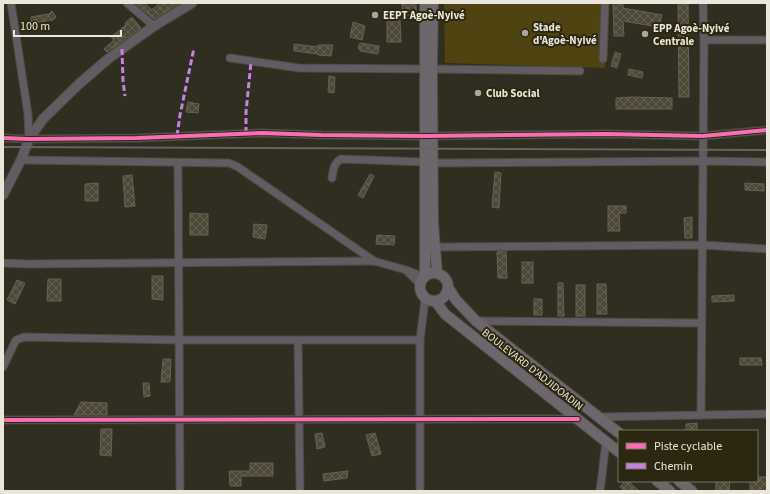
<svg xmlns="http://www.w3.org/2000/svg" width="770" height="494" font-family="'Source Sans 3',sans-serif">
  <style>
    .pitch { fill: #4f4411 }
    .building { fill: url(#building-cross-hatch); stroke: #646258 }
    .lines { fill: none; stroke-linecap: round; stroke-linejoin: round }
    .minor-casing { stroke: #4c4a40; stroke-width: 9 }
    .tertiary-casing { stroke: #4c4a40; stroke-width: 11 }
    .secondary-casing { stroke: #4c4a40; stroke-width: 12 }
    .minor { stroke: #625c62; stroke-width: 7 }
    .tertiary { stroke: #625c62; stroke-width: 9 }
    .secondary { stroke: #6d666d; stroke-width: 10 }
    .rail { stroke: #696462; stroke-width: 2 }
    .quiet { stroke: #c483df; stroke-width: 3; stroke-dasharray: 6 3; stroke-linecap: butt }
    .cycleway-casing { stroke: #2c2711; stroke-width: 6 }
    .cycleway { stroke: #f96db3; stroke-width: 4 }
    .poi-dot { fill: #a9a699; stroke: #2c2711; stroke-width: 1.5 }
    .labels { text-anchor: middle; stroke-width: 4; stroke-linejoin: round; paint-order: stroke }
    .poi-label { font-size: 11px; font-weight: bold; fill: #eae7da; stroke: #2c2711; text-anchor: start }
    .street-label { font-size: 11px; fill: #eae7da; stroke: #2c2711 }
  </style>
  <defs>
    <pattern id="building-cross-hatch" width="8" height="8" patternUnits="userSpaceOnUse"><rect width="8" height="8" fill="#4d4936"/><path d="M0 0l8 8M0 8l8-8" fill="none" stroke="#676352"/></pattern>
  </defs>
  <rect width="100%" height="100%" fill="#302d21"/>
  <!-- pitch -->
  <path class="pitch" d="M444,3h163l-2,65 -160,-5z"/>
  <!-- building -->
  <g class="building">
    <path d="M135,3h9l8,7 8,-7h20l-26,16z"/>
    <path d="M416,3v12l-13,1 -1,-12z"/>
    <path d="M613,3h10v5l39,7 -3,12 -36,-6 1,15h-10z"/>
    <path d="M678,3h10l1,94h-10z"/>
    <path d="M52,11l4,6 -3,3 -21,3 -1,-6 18,-3z"/>
    <path d="M132,17l9,11 -34,24 -3,-3 10,-9 -3,-3 15,-12 -1,-2z"/>
    <path d="M387,20h13l1,22h-14z"/>
    <path d="M353,22l12,4 -3,14 -12,-3z"/>
    <path d="M360,43l19,3 -1,8 -18,-3v-2l-2,-1z"/>
    <path d="M294,44l24,3v-2h15l-2,11 -13,-1v-1l-24,-3z"/>
    <path d="M615,52l6,2 -4,14 -6,-2z"/>
    <path d="M629,69l14,3 -1,6 -14,-3z"/>
    <path d="M329,76l6,1 -1,16 -6,-1z"/>
    <path d="M632,97l40,1v11h-56v-11z"/>
    <path d="M188,102l11,2 -1,9 -12,-1z"/>
    <path d="M495,172l6,1 -2,35 -7,-1z"/>
    <path d="M370,174l4,2 -11,22 -5,-3z"/>
    <path d="M132,175l3,31 -10,1 -2,-31z"/>
    <path d="M98,183v18h-13v-17z"/>
    <path d="M745,183l19,1v7l-19,-1z"/>
    <path d="M608,206h18v7h-7l1,18h-12z"/>
    <path d="M190,213l18,1v21h-18z"/>
    <path d="M692,217v21h-7l-1,-20z"/>
    <path d="M254,224l13,1 -2,14 -12,-2z"/>
    <path d="M377,235l18,1 -1,9 -18,-1z"/>
    <path d="M506,251l1,27h-9l-1,-26z"/>
    <rect x="522" y="262" width="11" height="21"/>
    <path d="M152,276h11v24l-11,-1z"/>
    <path d="M48,279h13v22h-14z"/>
    <path d="M17,280l8,3 -10,21 -8,-4z"/>
    <path d="M558,283h5l1,33h-6z"/>
    <path d="M597,284h9l1,30h-10z"/>
    <rect x="576" y="285" width="9" height="31"/>
    <path d="M734,295v6l-22,1v-6z"/>
    <rect x="534" y="299" width="8" height="16"/>
    <path d="M740,358h21l1,7h-22z"/>
    <path d="M163,359h8l-1,23h-9z"/>
    <path d="M143,383h6l1,13 -6,1z"/>
    <path d="M81,402l26,1v12h-33z"/>
    <path d="M697,423v8h-11v-7z"/>
    <path d="M101,429h11l-1,27 -11,-1z"/>
    <path d="M322,433l3,14 -8,2 -2,-15z"/>
    <path d="M375,433l6,21 -9,2 -6,-21z"/>
    <path d="M250,463h23v13h-32v10h-11l-1,-15h21z"/>
    <path d="M348,471l-1,7 -23,3 -1,-7z"/>
    <path d="M757,477h10v14h-17v-10h7z"/>
    <path d="M625,481h3l11,10h-14l-5,-4z"/>
    <path d="M716,481h14l-1,10h-13z"/>
  </g>
  <g class="lines">
    <defs>
      <g id="minor">
        <path d="M11,3l17,111 1,25"/>
        <path d="M127,3l27,23"/>
        <path d="M704,40h63"/>
        <path d="M230,58l69,10 126,1"/>
        <path d="M603,59l2,-56"/>
        <path d="M432,69l148,2"/>
        <path d="M3,138l26,1 108,-1 125,-5 59,2 104,1 182,-2 96,2 64,-6"/>
        <path d="M21,160l208,3 9,4 136,94 32,9 18,7"/>
        <path d="M178,163l2,328"/>
        <path d="M433,163l270,-2 64,1"/>
        <path d="M332,178c1,-8 2,-15 9,-19l84,3"/>
        <path d="M434,247l268,-2 65,4"/>
        <path d="M3,263l24,1 347,-3"/>
        <path d="M407,271l13,13"/>
        <path d="M476,321l225,2"/>
        <path d="M298,341l2,150"/>
        <path d="M3,367l13,-27 8,-3 156,3h240"/>
        <path d="M701,415l66,-1"/>
        <path d="M599,417l102,-2 3,-375 -1,-37"/>
        <path d="M3,420l575,-1"/>
        <path d="M420,491v-151l5,-41"/>
        <path d="M600,491l6,-49"/>
      </g>
      <path id="tertiary" d="M3,195l18,-35 8,-21 14,-20 36,-35 29,-25 46,-33 38,-23"/>
      <g id="secondary">
        <path d="M433,3l-1,66 1,153 4,51"/>
        <circle cx="434" cy="287" r="14"/>
        <path d="M425,276v-273"/>
        <path d="M449,289l7,11 20,21 143,112"/>
        <path d="M436,302l9,12 174,138"/>
        <path d="M657,481l13,10"/>
        <path d="M679,481l13,10"/>
      </g>
    </defs>
    <!-- minor casing -->
    <use href="#minor" class="minor-casing"/>
    <!-- tertiary casing -->
    <use href="#tertiary" class="tertiary-casing"/>
    <!-- secondary casing -->
    <use href="#secondary" class="secondary-casing"/>
    <!-- minor -->
    <use href="#minor" class="minor"/>
    <!-- tertiary -->
    <use href="#tertiary" class="tertiary"/>
    <!-- secondary -->
    <use href="#secondary" class="secondary"/>
    <!-- rail -->
    <path class="rail" d="M3,147l764,3"/>
    <!-- quiet -->
    <g class="quiet">
      <path d="M122,49l1,32 2,15"/>
      <path d="M246,133v-21l5,-50"/>
      <path d="M177,136l3,-21 14,-67"/>
    </g>
    <defs>
      <g id="cycleway">
        <path d="M3,138l26,1 108,-1 125,-5 59,2 104,1 182,-2 96,2 64,-6"/>
        <path d="M3,420l575,-1"/>
      </g>
    </defs>
    <!-- cycleway casing -->
    <use href="#cycleway" class="cycleway-casing"/>
    <!-- cycleway -->
    <use href="#cycleway" class="cycleway"/>
  </g>
  <!-- markers -->
  <g class="poi-dot">
    <circle cx="375" cy="15" r="4"/>
    <circle cx="525" cy="33" r="4"/>
    <circle cx="645" cy="34" r="4"/>
    <circle cx="478" cy="93" r="4"/>
  </g>
  <g class="labels">
    <!-- poi labels -->
    <g class="poi-label">
      <text x="383" y="19">EEPT Agoè-Nyivé</text>
      <text x="533" y="31">Stade<tspan x="533" dy="13">d'Agoè-Nyivé</tspan></text>
      <text x="653" y="32">EPP Agoè-Nyivé<tspan x="653" dy="13">Centrale</tspan></text>
      <text x="486" y="97">Club Social</text>
    </g>
    <!-- street labels -->
    <g class="street-label">
      <text transform="translate(533 369) rotate(38)" y="4">BOULEVARD D'ADJIDOADIN</text>
    </g>
  </g>
  <!-- border -->
  <rect width="770" height="494" fill="none" stroke="#eae7da" stroke-width="8"/>
  <!-- legend -->
  <rect x="618" y="430" width="140" height="52" fill="#2c2711" stroke="#787461"/>
  <rect x="626" y="443" width="20" height="6" fill="#f96db3" stroke="#787461"/>
  <text x="654" y="450" font-size="12" fill="#eae7da">Piste cyclable</text>
  <rect x="626" y="463" width="20" height="6" fill="#c483df" stroke="#787461"/>
  <text x="654" y="470" font-size="12" fill="#eae7da">Chemin</text>
  <!-- scale -->
  <path d="M14 30v6h107v-6" fill="none" stroke="#eae7da" stroke-width="2"/>
  <text x="20" y="30" font-size="12" fill="#eae7da" stroke="#2c2711" stroke-width="3" paint-order="stroke">100 m</text>
</svg>
